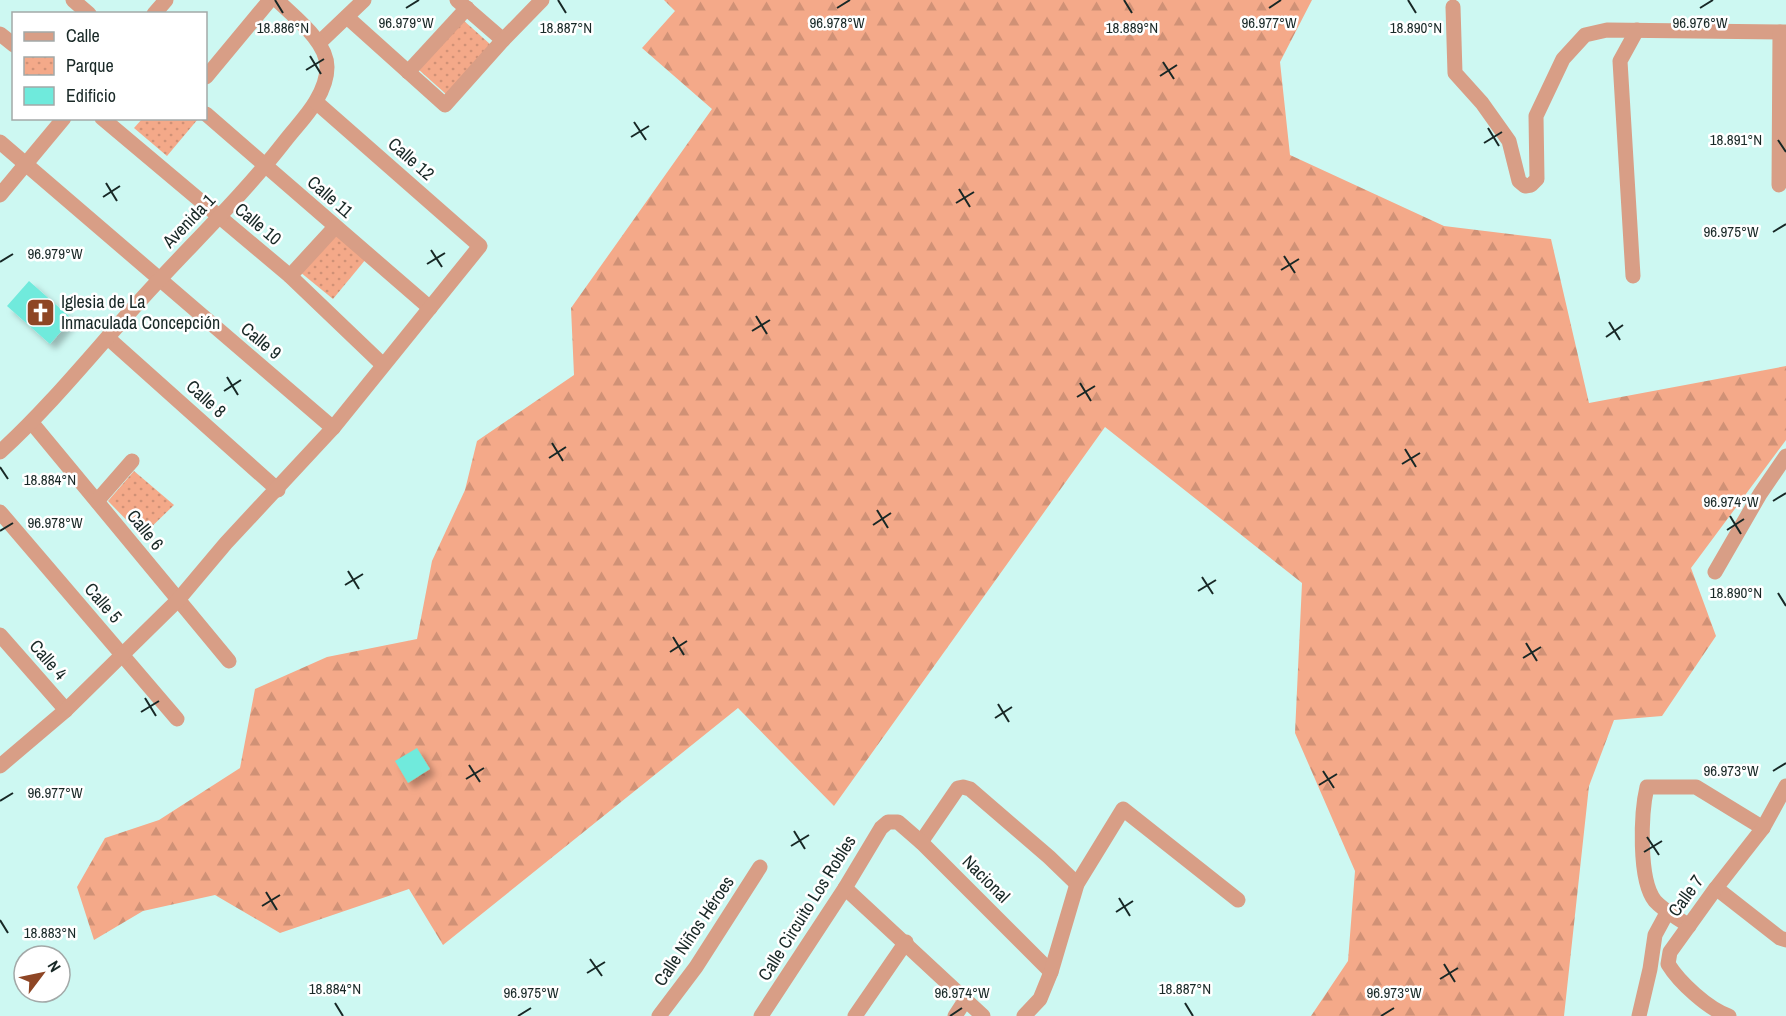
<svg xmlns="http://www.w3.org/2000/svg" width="1786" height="1016" font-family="'Archivo Narrow',sans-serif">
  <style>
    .forest { fill: url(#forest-firs) }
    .park { fill: url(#park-dots) }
    .building { fill: #6feadc; filter: url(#shadow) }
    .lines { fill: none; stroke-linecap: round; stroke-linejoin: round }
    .minor { stroke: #d89e86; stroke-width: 15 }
    .ticks { fill: none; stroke: #182826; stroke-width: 2 }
    .labels { text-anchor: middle; stroke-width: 5; stroke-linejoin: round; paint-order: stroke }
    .street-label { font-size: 18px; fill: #182826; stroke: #fff }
    .poi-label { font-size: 18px; fill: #182826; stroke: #fff; text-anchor: start }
    .ticks-label { font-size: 15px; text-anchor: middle; fill: #182826; stroke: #fff; stroke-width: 5; stroke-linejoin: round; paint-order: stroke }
  </style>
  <defs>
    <pattern id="forest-firs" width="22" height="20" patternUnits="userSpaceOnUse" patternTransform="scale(1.5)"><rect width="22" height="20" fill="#f4a989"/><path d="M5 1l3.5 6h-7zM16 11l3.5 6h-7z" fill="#d09176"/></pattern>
    <pattern id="park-dots" width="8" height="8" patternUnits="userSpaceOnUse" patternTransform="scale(1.5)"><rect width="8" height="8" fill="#f4a989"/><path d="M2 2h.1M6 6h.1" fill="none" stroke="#d09176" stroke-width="1.8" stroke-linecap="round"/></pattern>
    <filter id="shadow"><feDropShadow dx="5.5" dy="5.5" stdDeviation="3" flood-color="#0004"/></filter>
  </defs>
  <rect width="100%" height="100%" fill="#cdf8f2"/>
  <!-- forest -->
  <path class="forest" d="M664,0h648l-32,62 10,93 154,71 107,13 38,164 197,-37v74l-95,128 25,68 -54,80 -48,4 -25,66 -25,230h-253l37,-55 7,-90 -60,-138 7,-150 -197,-156 -271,379 -96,-98 -295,237 -34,-56 -129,44 -65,-38 -72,16 -49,29 -17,-53 28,-49 54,-18 81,-52 15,-79 72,-32 90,-18 15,-78 33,-71 12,-49 97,-66 -3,-67 141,-199 -70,-61 33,-37z"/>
  <!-- park -->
  <g class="park">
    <path d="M462,19l29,26 -44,50 -29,-26z"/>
    <path d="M142,119v-1l56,1 -31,37 -33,-28z"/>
    <path d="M333,231l33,28 -33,40 -33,-27z"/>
    <path d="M134,471l40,34 -32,31 -34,-35z"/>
  </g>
  <!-- building -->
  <g class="building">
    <path d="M29,281l43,38 -22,25 -43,-38z"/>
    <path d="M417,748l13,21 -22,14 -13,-22z"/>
  </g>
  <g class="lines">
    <!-- minor -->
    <g class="minor">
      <path d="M73,0l16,14"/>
      <path d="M457,0l46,40"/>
      <path d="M1453,7l2,66 27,30 27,38 10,40 6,5 6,-1 6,-6 -1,-63 27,-57 22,-24 22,-5 179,2"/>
      <path d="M154,14l12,-14"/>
      <path d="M347,17l98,88 58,-65 39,-40"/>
      <path d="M0,34l14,11"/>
      <path d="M320,42l44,-42"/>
      <path d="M408,72l59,-64"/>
      <path d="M206,77l64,-77"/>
      <path d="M206,114l224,194"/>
      <path d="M102,118l188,158 93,89"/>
      <path d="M0,142l333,286"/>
      <path d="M1779,185l1,-153"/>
      <path d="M0,195l64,-77"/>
      <path d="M290,276l45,-49"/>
      <path d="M1633,276l-13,-215 17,-31"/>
      <path d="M108,338l170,152"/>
      <path d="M32,423l197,238"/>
      <path d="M0,452c58,-53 106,-116 160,-173 43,-46 87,-89 125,-138 10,-13 23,-26 31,-40 6,-10 11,-23 11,-34 0,-26 -33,-50 -50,-67"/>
      <path d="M97,501l35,-40"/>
      <path d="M0,512l177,207"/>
      <path d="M1715,572l45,-78 26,-38"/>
      <path d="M0,635l66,75"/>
      <path d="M0,766l66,-56 112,-110 48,-57 107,-115 147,-182 -164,-144"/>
      <path d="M921,842l37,-54 5,-1 7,2 79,68 28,27"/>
      <path d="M845,888l138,128"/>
      <path d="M1716,888l64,50 6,2"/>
      <path d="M1689,926c-11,-8 -25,-15 -34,-25 -17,-21 -14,-89 -8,-114h49l67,41"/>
      <path d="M659,1016l37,-49 64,-100"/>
      <path d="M761,1016l84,-128 36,-60 7,-6h10l23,20 130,130"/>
      <path d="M855,1016l51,-74"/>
      <path d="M955,1016l11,-17"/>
      <path d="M1024,1016l16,-17 11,-27 26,-88 46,-75 115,91"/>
      <path d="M1639,1016l11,-47 5,-34 13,-24"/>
      <path d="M1729,1016c-21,-7 -50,-34 -61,-52l2,-12 46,-64 47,-60 23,-42"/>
    </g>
  </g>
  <!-- ticks -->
  <path class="ticks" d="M275,0l8,13M558,0l8,13M1124,0l8,13M1408,0l8,13M406,8l13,-8M837,8l13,-8M1269,8l12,-8M1700,8l13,-8M310,56l11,18M1163,62l11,17M306,70l18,-11M1160,76l17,-11M634,122l12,18M1488,128l11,18M631,137l18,-11M1778,140l8,12M1484,143l18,-11M106,183l11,18M959,189l11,18M103,197l17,-11M956,203l18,-11M1773,232l13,-8M431,250l11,17M1284,256l11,17M0,262l13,-8M427,264l18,-11M1281,270l18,-11M756,316l11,18M1609,322l11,18M752,331l18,-11M1606,337l17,-12M227,377l11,18M1080,383l11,18M224,391l17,-11M1077,397l18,-11M552,443l11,18M1405,449l11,18M549,458l17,-11M1402,464l18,-11M0,467l8,12M1773,501l13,-8M877,510l11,18M1730,516l11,18M873,525l18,-12M1727,530l17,-11M0,531l13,-8M348,571l11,18M1202,577l11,17M345,585l18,-11M1198,591l18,-11M1778,593l8,13M673,637l11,18M1526,643l11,18M670,652l17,-11M1523,658l18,-11M145,698l11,18M998,704l11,18M141,712l18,-11M995,718l17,-11M469,765l11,17M1323,771l11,17M1773,771l13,-8M466,779l18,-11M1319,785l18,-11M0,801l13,-8M794,831l11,18M1647,837l12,18M791,846l18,-11M1644,852l18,-11M266,892l11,18M1119,898l11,18M262,906l18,-11M1116,912l17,-11M0,920l8,13M590,959l12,17M1444,964l11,18M587,973l18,-11M1440,979l18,-11M335,1003l8,13M1185,1003l8,13M518,1016l13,-8M950,1016l12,-8M1381,1016l13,-8"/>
  <!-- icons -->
  <defs>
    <symbol id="church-square" viewBox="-11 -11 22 22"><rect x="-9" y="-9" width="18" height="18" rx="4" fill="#8e4625" stroke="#fff"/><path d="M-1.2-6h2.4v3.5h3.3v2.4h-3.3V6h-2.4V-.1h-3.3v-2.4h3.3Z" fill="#fff"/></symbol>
  </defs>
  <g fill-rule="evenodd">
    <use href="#church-square" x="24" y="296" width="33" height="33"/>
  </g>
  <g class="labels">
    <!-- street labels -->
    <g class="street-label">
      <text transform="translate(411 159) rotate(41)" y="6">Calle 12</text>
      <text transform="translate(330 197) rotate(41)" y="6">Calle 11</text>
      <text transform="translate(189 221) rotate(-46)" y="6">Avenida 1</text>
      <text transform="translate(258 224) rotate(40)" y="6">Calle 10</text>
      <text transform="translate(261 341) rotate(40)" y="6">Calle 9</text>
      <text transform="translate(206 399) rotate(42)" y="6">Calle 8</text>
      <text transform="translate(145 530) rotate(51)" y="6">Calle 6</text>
      <text transform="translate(103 603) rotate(49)" y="6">Calle 5</text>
      <text transform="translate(48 660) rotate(49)" y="6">Calle 4</text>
      <text transform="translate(986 879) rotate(45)" y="6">Nacional</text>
      <text transform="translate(1686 896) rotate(-54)" y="6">Calle 7</text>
      <text transform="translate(807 908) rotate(-58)" y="6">Calle Circuito Los Robles</text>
      <text transform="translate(694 931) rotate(-56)" y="6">Calle Niños Héroes</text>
    </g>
    <!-- poi labels -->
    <g class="poi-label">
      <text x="61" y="308">Iglesia de La<tspan x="61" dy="21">Inmaculada Concepción</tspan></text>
    </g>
  </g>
  <g class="ticks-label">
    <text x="406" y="28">96.979°W</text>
    <text x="837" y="28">96.978°W</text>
    <text x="1269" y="28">96.977°W</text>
    <text x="1700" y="28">96.976°W</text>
    <text x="283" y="33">18.886°N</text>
    <text x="566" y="33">18.887°N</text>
    <text x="1132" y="33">18.889°N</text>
    <text x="1416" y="33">18.890°N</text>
    <text x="1736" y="145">18.891°N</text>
    <text x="1731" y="237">96.975°W</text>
    <text x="55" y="259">96.979°W</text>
    <text x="50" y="485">18.884°N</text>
    <text x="1731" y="507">96.974°W</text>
    <text x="55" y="528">96.978°W</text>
    <text x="1736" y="598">18.890°N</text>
    <text x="1731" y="776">96.973°W</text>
    <text x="55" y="798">96.977°W</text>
    <text x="50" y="938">18.883°N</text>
    <text x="335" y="994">18.884°N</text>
    <text x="1185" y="994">18.887°N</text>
    <text x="531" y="998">96.975°W</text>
    <text x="962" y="998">96.974°W</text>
    <text x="1394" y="998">96.973°W</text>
  </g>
  <!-- legend -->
  <rect x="12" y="12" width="195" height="108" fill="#ffffff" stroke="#a3a9a8" stroke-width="1.5"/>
  <rect x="24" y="32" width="30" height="9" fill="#d89e86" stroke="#a3a9a8" stroke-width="1.5"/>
  <text x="66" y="42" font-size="18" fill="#182826">Calle</text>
  <rect x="24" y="57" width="30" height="18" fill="url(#park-dots)" stroke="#a3a9a8" stroke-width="1.5"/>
  <text x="66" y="72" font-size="18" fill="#182826">Parque</text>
  <rect x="24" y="87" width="30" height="18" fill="#6feadc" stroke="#a3a9a8" stroke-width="1.5"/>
  <text x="66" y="102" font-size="18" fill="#182826">Edificio</text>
  <!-- north arrow -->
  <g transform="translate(42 974) rotate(58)"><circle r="28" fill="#ffffff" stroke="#a3a9a8" stroke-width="1.5"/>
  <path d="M0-4.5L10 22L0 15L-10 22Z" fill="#8e4625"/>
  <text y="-9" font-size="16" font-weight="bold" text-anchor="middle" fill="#182826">N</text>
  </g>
</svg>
